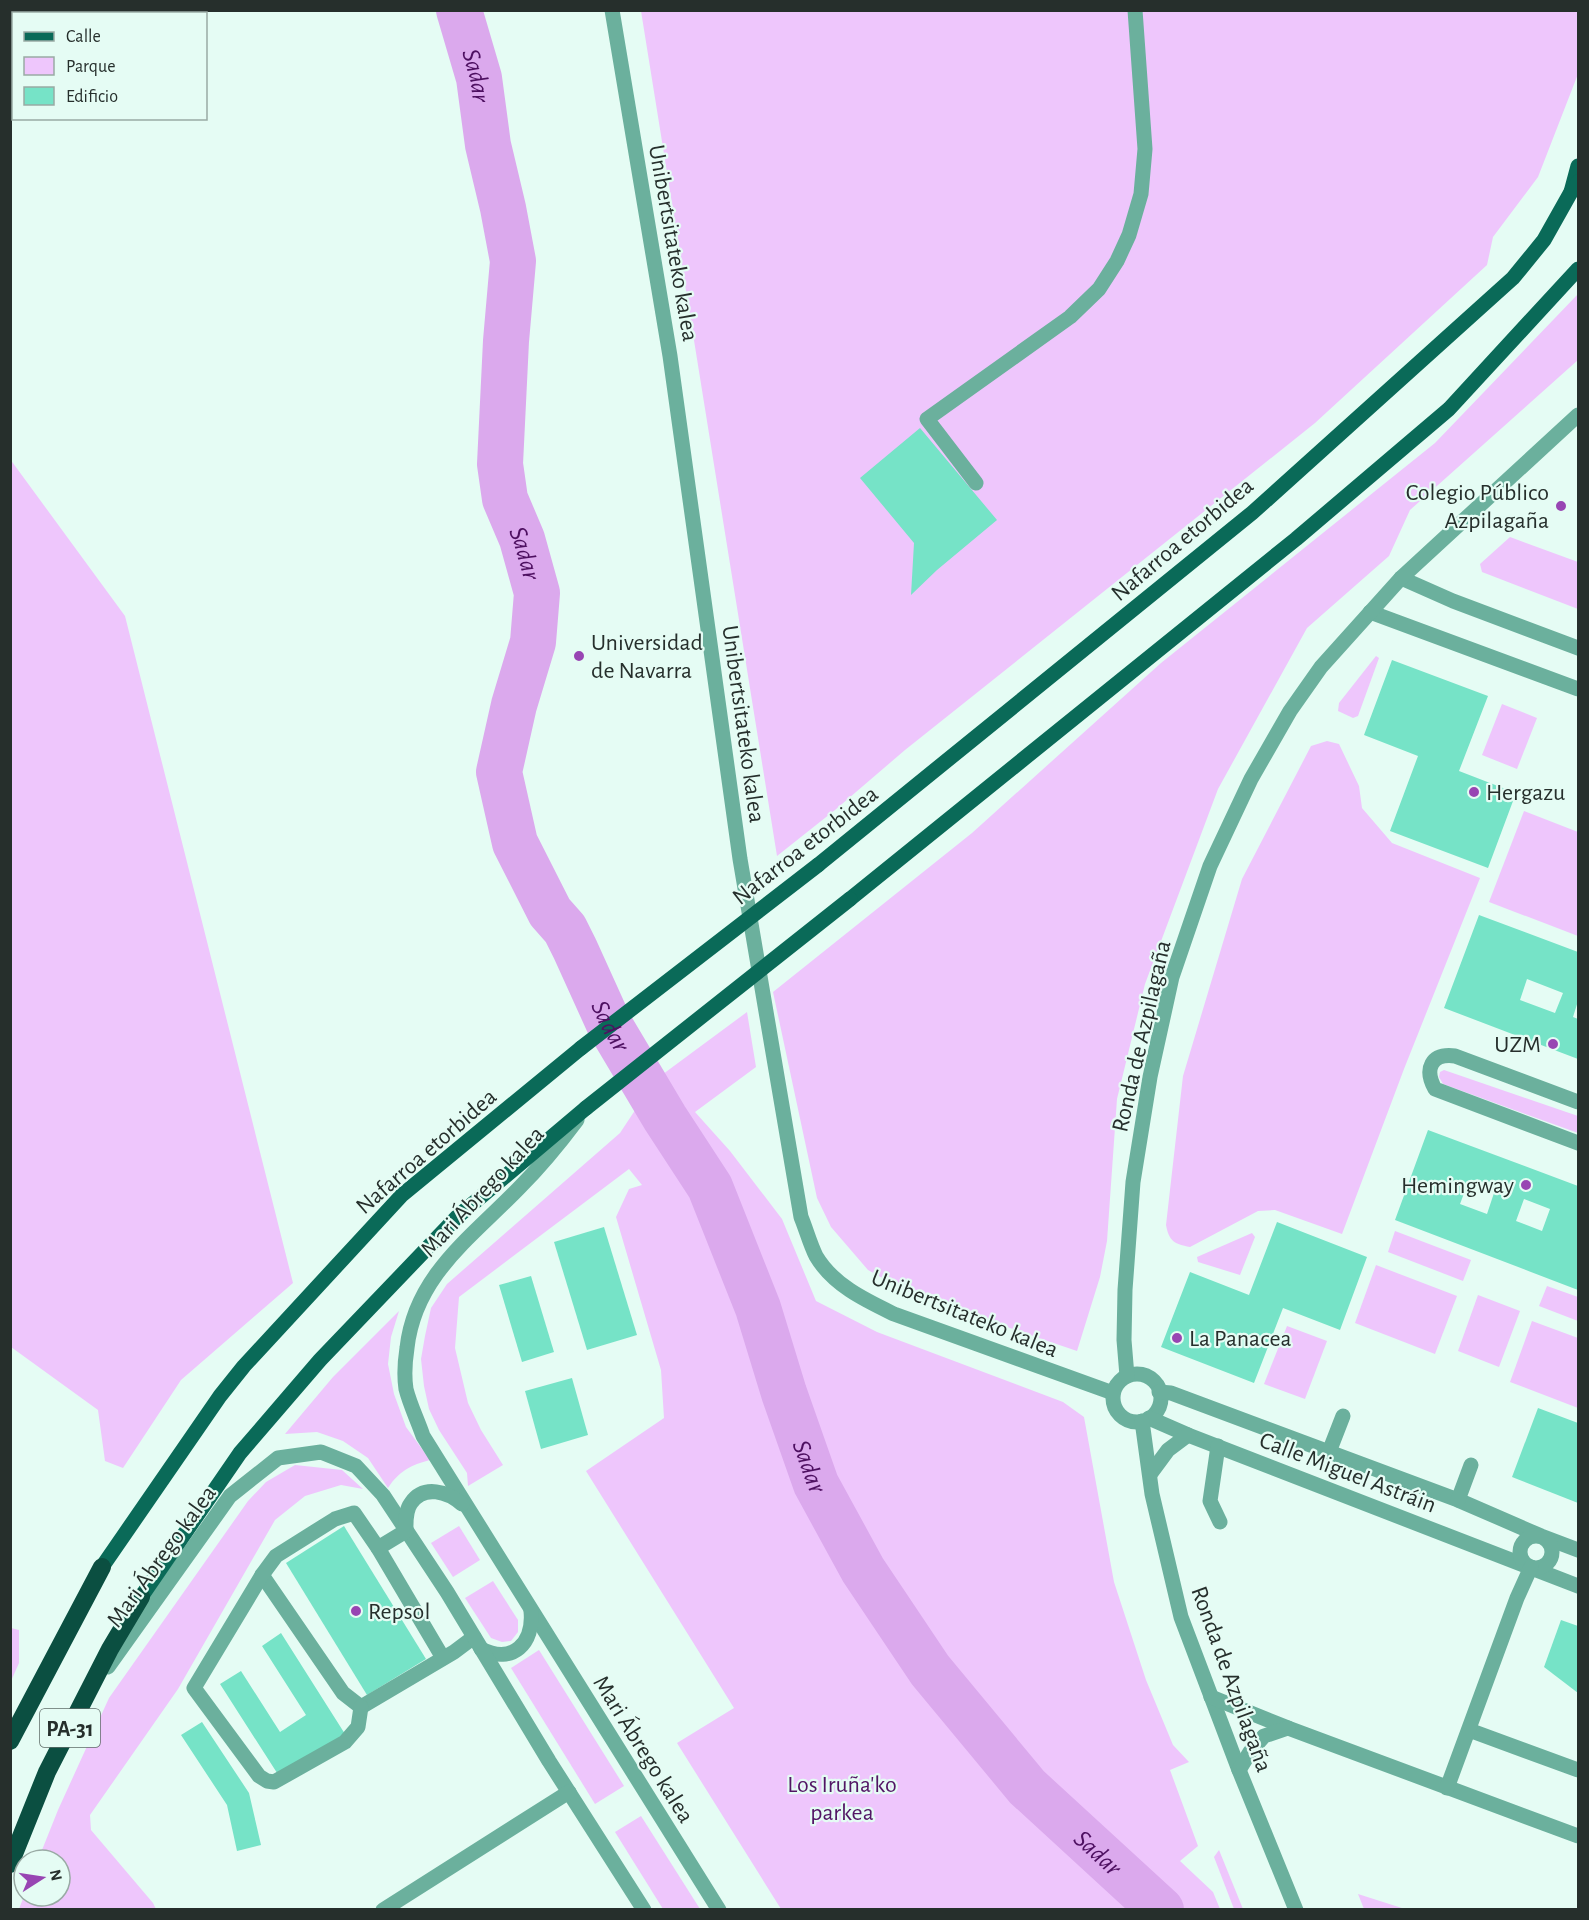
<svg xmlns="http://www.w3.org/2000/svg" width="1589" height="1920" font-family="'Alegreya Sans',sans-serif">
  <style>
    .green { fill: #eec6fc }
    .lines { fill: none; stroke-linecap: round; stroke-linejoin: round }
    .river { stroke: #dba9ed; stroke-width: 46 }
    .building { fill: #76e3c7; fill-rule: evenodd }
    .minor { stroke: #6bb09d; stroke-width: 15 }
    .major { stroke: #0a6a58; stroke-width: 15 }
    .highway { stroke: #0b4f41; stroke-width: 18 }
    .major-bridge { stroke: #0a6a58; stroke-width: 15 }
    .poi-dot { fill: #9845b3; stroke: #e5fcf4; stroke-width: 2 }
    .labels { text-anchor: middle; stroke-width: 4.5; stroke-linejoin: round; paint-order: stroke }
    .shield { fill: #e5fcf4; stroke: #5f6c68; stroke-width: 1.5 }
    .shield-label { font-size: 22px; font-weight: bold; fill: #262f2c }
    .street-label { font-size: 24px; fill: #262f2c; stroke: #e5fcf4 }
    .poi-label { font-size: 24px; fill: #262f2c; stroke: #e5fcf4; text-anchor: start }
    .park-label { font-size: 24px; fill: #521565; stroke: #e5fcf4 }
    .water-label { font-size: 26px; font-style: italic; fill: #4e1061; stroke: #e5fcf4 }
  </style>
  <rect width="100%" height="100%" fill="#e5fcf4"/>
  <!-- green -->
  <g class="green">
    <path d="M641,11h937v63l-40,103 -45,60 -6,28 -172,158 -410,327 -70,60 -58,46z"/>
    <path d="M1578,294v66l-168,150 -21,46 -82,72 -89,161 -73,195 -28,115 -10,142 -7,36 -23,74 -126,-43 -49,-19 -34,-19 -37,-43 -14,-29 -44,-206 199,-159 189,-170 274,-220z"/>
    <path d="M10,459l115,157 168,667 -112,97 -58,88 -18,-7 -7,-51 -87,-63z"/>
    <path d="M1510,537l68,25v47l-96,-37 -2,-8z"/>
    <path d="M1376,656l3,2 -21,58 -5,2 -15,-7 1,-8z"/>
    <path d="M1502,704l35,14 -20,51 -35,-14z"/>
    <path d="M1327,741l12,3 20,42 3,22 30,35 88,35 -76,191 -62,165 -67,-24 -17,1 -68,36c-16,-3 -21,-6 -24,-22l17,-149 59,-197 69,-133z"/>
    <path d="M1524,811l54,21v104l-89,-34z"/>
    <path d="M747,1012l9,55 -61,45 35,39 52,68 34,82 61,31 186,70 21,15 30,165 32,98 27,65 16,17 -19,8 28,76 -18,15 33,31 7,17h-439l-104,-166 57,-35 -148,-237 78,-53 -3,-48 -45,-153 13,-28 13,-4 -13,-16 -170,128 -4,51 13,55 13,27 22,35 -35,21 -1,-13 -28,-43 -10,-21 -5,-23 -3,-27 4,-23 6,-28 16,-24 173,-151 35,-53z"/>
    <path d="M1444,1070l134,46v17l-135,-49 -4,-7 1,-5z"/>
    <path d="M1395,1231l76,29 -8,21 -75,-29z"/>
    <path d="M1252,1233l3,4 -15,38 -42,-13 -1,-5z"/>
    <path d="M1376,1265l81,31 -22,58 -80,-31z"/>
    <path d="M1547,1286l31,11v24l-39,-15z"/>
    <path d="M1478,1295l42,16 -21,56 -41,-16z"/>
    <path d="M399,1311l-8,26 -3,27 6,30 12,33 24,33c-19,5 -31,11 -42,28l-20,-30 -25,-17 -26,-9 -32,2 48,-57z"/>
    <path d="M1532,1321l46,17v70l-68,-26z"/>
    <path d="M1287,1326l40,15 -22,58 -41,-15z"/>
    <path d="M295,1465l47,5 21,19 -22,-4 -36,11 -30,24 -97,169 -88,126 1,15 62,73 3,6h-137l5,-13h36v-36h-22l20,-50 51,-112 139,-197 18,-19z"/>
    <path d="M459,1526l21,34 -27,17 -22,-34z"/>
    <path d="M493,1581l25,39v12l-7,9 -9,1 -11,-4 -26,-40z"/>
    <path d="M11,1628l8,2v33l-8,18z"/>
    <path d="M539,1650l85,136 -29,18 -84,-136z"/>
    <path d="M641,1816l59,93h-37l-48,-77z"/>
    <path d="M1219,1850l24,59h-9l-20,-52z"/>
    <path d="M1358,1894l47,15h-41z"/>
  </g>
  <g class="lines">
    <!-- river -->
    <path class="river" id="s1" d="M459,10l20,68 9,67 15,63 10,53 -7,80 -6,123 5,35 17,40 15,54 -4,49 -19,63 -15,67 16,71 35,69 15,17 10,20 34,75 56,94 45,69 48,121 26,85 32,91 47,86 67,100 97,117 134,123"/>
  </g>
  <!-- building -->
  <g class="building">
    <path d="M920,428l77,92 -60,50 -26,25 3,-52 -54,-65z"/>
    <path d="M1392,660l96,36 -29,75 57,22 -28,75 -98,-37 28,-75 -54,-21z"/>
    <path d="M1479,915l99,37v49l-5,16 5,2v40l-134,-51zM1527,979l36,14 -8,20 -35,-13z"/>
    <path d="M1428,1130l150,56v104l-183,-70zM1469,1180l26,10 -8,24 -27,-10zM1524,1199l26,10 -8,22 -26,-10z"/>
    <path d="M1277,1222l90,35 -27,73 -57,-22 -29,75 -93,-36 29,-75 59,23z"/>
    <path d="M604,1227l33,108 -50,15 -33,-108z"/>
    <path d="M531,1276l23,76 -32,10 -23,-77z"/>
    <path d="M572,1378l16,57 -47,14 -16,-58z"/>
    <path d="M1538,1408l40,15v80l-66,-26z"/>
    <path d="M344,1526l82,133 -59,36 -81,-132z"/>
    <path d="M1561,1620l17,6v67l-34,-26z"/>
    <path d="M281,1633l64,101 -66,42 -59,-92 21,-13 39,61 26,-17 -44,-69z"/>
    <path d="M202,1722l47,71 12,52 -24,6 -10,-46 -46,-70z"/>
  </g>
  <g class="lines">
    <!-- minor -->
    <g class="minor">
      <path d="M612,10l58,346 70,503 61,358c5,12 9,27 15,39 17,29 49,44 78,58l219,79"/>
      <path d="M976,483l-49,-64 143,-102 29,-28 18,-28 12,-26 12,-41 4,-45 -10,-139"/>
      <path d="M1401,578l52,23 125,47"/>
      <path d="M1370,612l208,77"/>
      <path d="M1578,1102l-123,-46c-24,-3 -31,13 -20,33l143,54"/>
      <path d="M577,1120c-18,24 -36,46 -57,67 -47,49 -105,88 -113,161 -2,13 -3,28 -1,41 4,16 12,32 17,47l296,474"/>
      <circle cx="1137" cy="1398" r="24"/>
      <path d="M1127,1376l-3,-36 1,-50 8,-108 17,-105 22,-100 38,-111 41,-87 39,-68 31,-44 80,-89 177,-163"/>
      <path d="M1159,1392l12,1 287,107 83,36 37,14"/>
      <path d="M1149,1418l39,17 390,151"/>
      <path d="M1142,1421l10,73 29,123 58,153 57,140"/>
      <path d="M1218,1446l-8,55 10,21"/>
      <path d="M1329,1452l14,-36"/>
      <path d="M1151,1473l17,-23 20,-15"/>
      <path d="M1458,1500l13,-35"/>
      <circle cx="1536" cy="1552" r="16"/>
      <path d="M378,1548l65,110"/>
      <path d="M262,1575l81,118 18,14 93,-55 20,-15"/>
      <path d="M481,1649c32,16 53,-6 50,-38"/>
      <path d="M108,1667l122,-171 48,-38 43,-6 35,14 27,29 64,97 102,169 95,149"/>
      <path d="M1211,1697l77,31 290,108"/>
      <path d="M361,1707l-3,20 -13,15 -71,40 -7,-1 -8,-5 -65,-88 68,-113 14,-19 59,-37 19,-6 24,35 28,-17c0,-9 -1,-20 5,-28 13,-19 37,-11 51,1"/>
      <path d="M1469,1730l109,40"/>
      <path d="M1239,1770l11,-18 14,-16 24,-8"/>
      <path d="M1447,1788l70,-190 14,-31"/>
      <path d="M383,1910l186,-118"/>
    </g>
    <!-- major -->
    <g class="major">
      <path d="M1571,192l7,-26"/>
      <path d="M818,865l434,-352 261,-235 31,-38 27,-48 7,-10"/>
      <path d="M850,899l446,-360 153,-130 129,-140"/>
      <path d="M102,1567l118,-171 24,-30 158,-171 179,-147"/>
      <path d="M141,1597l99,-144 80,-93 137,-143 129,-109"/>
    </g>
    <!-- highway -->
    <g class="highway">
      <path d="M10,1741l92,-174"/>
      <path d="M10,1864l37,-92 63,-123 31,-52"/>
    </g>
    <!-- major-bridge -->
    <g class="major-bridge">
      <path d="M581,1048l237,-183"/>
      <path d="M586,1108l264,-209"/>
    </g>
  </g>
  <!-- markers -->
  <g class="poi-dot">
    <circle cx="1561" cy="506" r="6"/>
    <circle cx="579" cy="656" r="6"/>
    <circle cx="1474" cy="792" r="6"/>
    <circle cx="1553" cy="1044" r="6"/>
    <circle cx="1526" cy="1185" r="6"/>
    <circle cx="1177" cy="1338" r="6"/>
    <circle cx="356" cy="1611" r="6"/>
  </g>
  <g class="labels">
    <!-- shield labels -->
    <rect class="shield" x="40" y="1709" width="60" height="38" rx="4.5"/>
    <g class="shield-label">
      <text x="70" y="1736">PA-31</text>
    </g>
    <!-- street labels -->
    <g class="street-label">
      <text transform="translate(674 243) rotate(80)" y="8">Unibertsitateko kalea</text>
      <text transform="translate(1182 539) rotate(-40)" y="8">Nafarroa etorbidea</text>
      <text transform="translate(744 724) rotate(82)" y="8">Unibertsitateko kalea</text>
      <text transform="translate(805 845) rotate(-38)" y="8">Nafarroa etorbidea</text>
      <text transform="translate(1141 1036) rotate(-77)" y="8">Ronda de Azpilagaña</text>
      <text transform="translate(426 1151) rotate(-41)" y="8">Nafarroa etorbidea</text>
      <text transform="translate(482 1191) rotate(-47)" y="8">Mari Ábrego kalea</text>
      <text transform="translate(965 1313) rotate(22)" y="8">Unibertsitateko kalea</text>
      <text transform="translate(1348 1472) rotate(21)" y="8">Calle Miguel Astráin</text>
      <text transform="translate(161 1556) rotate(-54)" y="8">Mari Ábrego kalea</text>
      <text transform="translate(1232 1679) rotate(70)" y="8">Ronda de Azpilagaña</text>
      <text transform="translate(644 1749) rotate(58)" y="8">Mari Ábrego kalea</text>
    </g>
    <!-- poi labels -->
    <g class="poi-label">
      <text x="1549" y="500" text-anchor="end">Colegio Público<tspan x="1549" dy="28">Azpilagaña</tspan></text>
      <text x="591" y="650">Universidad<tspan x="591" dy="28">de Navarra</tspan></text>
      <text x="1486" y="800">Hergazu</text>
      <text x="1541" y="1052" text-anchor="end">UZM</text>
      <text x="1514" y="1193" text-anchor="end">Hemingway</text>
      <text x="1189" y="1346">La Panacea</text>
      <text x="368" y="1619">Repsol</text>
    </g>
    <!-- park labels -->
    <g class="park-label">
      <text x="842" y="1792">Los Iruña'ko<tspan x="842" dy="28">parkea</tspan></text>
    </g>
    <!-- water labels -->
    <g class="water-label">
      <text dy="9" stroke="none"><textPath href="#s1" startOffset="68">Sadar</textPath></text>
      <text dy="9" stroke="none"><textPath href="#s1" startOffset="554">Sadar</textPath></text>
      <text dy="9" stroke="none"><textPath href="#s1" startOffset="1059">Sadar</textPath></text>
      <text dy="9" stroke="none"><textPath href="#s1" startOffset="1545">Sadar</textPath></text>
      <text dy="9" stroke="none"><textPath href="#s1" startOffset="2031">Sadar</textPath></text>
    </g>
  </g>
  <!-- border -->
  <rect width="1589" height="1920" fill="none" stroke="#262f2c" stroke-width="24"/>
  <!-- legend -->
  <rect x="12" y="12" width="195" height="108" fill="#e5fcf4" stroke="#99aaa4" stroke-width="1.5"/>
  <rect x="24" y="32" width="30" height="9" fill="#0a6a58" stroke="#99aaa4" stroke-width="1.5"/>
  <text x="66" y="42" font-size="18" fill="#262f2c">Calle</text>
  <rect x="24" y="57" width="30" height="18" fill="#eec6fc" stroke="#99aaa4" stroke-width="1.5"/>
  <text x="66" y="72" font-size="18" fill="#262f2c">Parque</text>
  <rect x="24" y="87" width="30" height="18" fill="#76e3c7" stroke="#99aaa4" stroke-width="1.5"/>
  <text x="66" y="102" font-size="18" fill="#262f2c">Edificio</text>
  <!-- north arrow -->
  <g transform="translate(42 1878) rotate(78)"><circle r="28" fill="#e5fcf4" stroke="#99aaa4" stroke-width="1.5"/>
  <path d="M0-4.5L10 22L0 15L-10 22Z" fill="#9845b3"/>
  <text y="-9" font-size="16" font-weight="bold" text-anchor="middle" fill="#262f2c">N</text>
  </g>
</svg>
